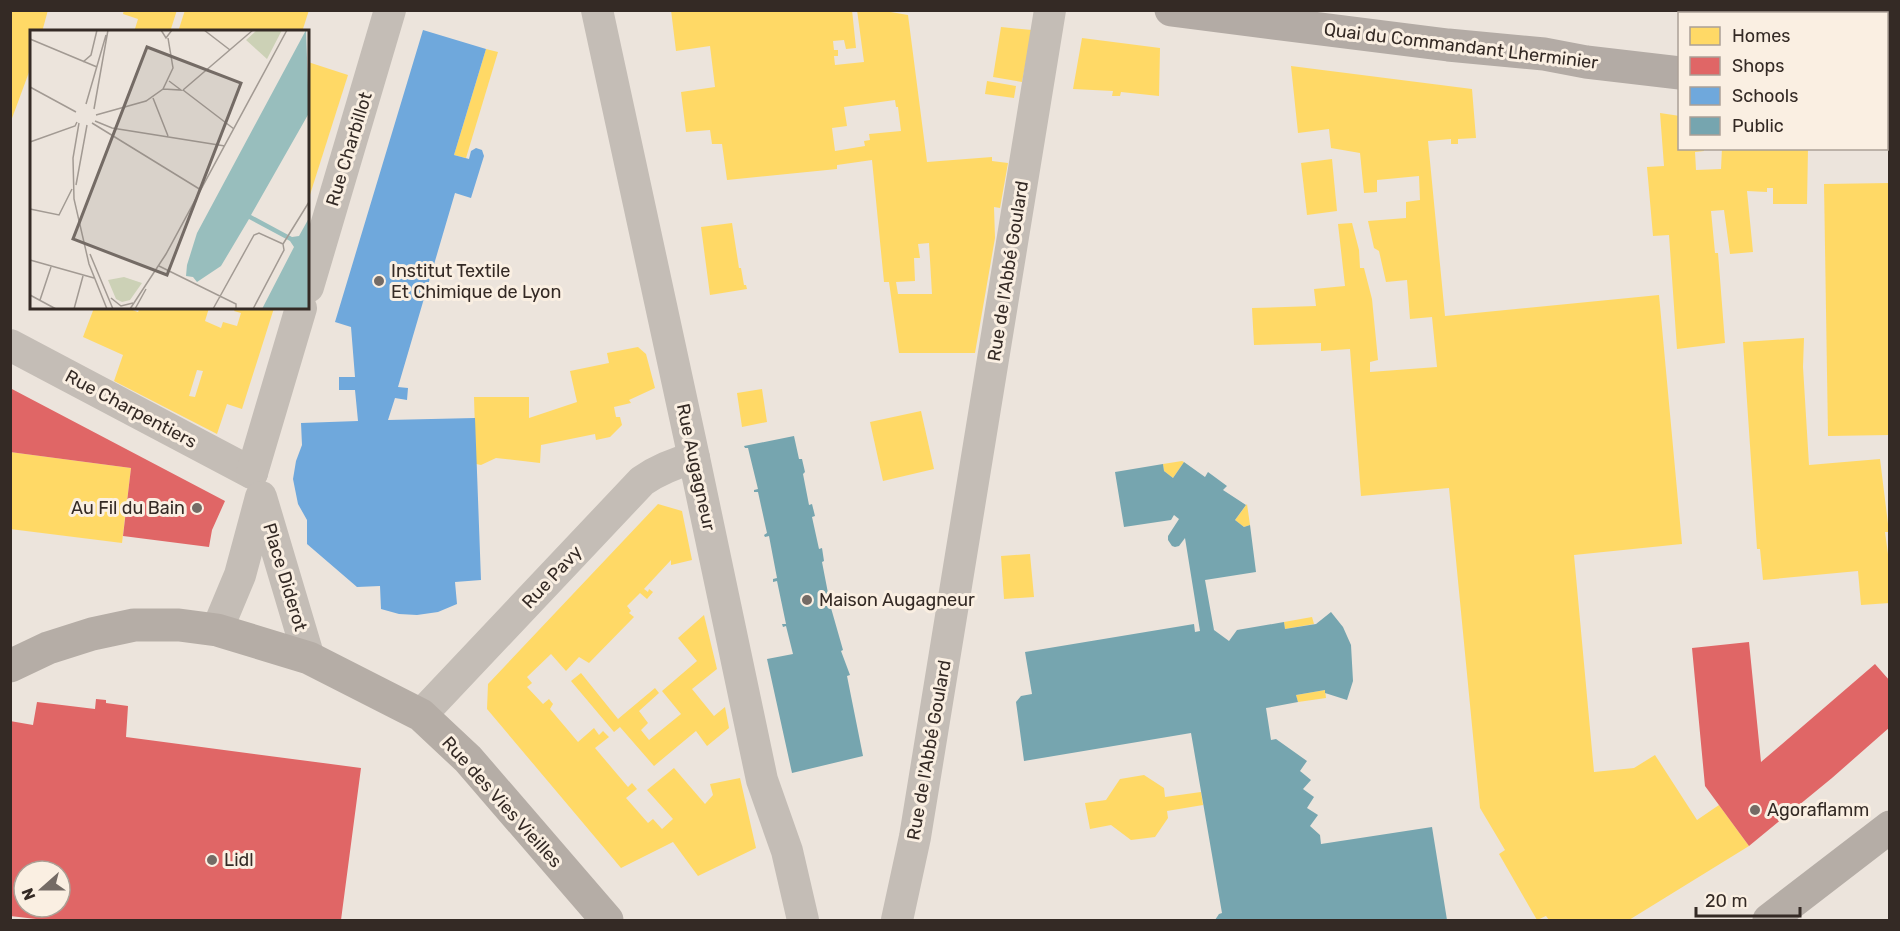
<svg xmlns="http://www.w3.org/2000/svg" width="1900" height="931" font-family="Rubik,sans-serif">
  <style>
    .homes { fill: #ffd966; fill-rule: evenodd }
    .shops { fill: #e06666; fill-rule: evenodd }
    .schools { fill: #6fa8dc }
    .public { fill: #76a5af }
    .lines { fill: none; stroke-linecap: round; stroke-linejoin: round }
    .street { stroke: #c4bdb6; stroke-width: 32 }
    .secondary { stroke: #b5ada6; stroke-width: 33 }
    .primary { stroke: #b3aba5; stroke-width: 33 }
    .poi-dot { fill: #746b65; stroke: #faefe2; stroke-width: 2 }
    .labels { text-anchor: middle; stroke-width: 6; stroke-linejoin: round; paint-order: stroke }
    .street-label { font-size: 18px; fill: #342a25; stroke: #faefe2 }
    .poi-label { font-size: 18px; fill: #342a25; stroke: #faefe2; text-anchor: start }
    .inset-road { fill: none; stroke: #a29a93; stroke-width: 1.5 }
    .view { fill: #746b65; fill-opacity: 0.15; stroke: #746b65; stroke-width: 3 }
    .inset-edge { fill: none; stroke: #342a25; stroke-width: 3 }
  </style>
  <rect width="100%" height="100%" fill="#ece4dc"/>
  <!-- homes -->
  <g class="homes">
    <path d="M10,10h38l-6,22h-10v32l-21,57z"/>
    <path d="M124,10h53l-7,22h-36l4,-13 -15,-5z"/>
    <path d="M185,10h124l-7,22h-124z"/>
    <path d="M671,10h181l4,38 -10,1 -2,-9 -11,1 1,9h4v6h-4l1,9 29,-3 -7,-52h22l29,5 19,147 65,-5v4l16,2 -8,45 -6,-1 1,31 -20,115h-76l-10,-71h-5l-12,-122 -35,5v4l-110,11 -5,-36h-10l-2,-14 -24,2 -5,-40 34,-5 -5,-41 -34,5zM895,100l1,7h2l3,24 -32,3 1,6 -6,1 1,5 -30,5 -3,-23 15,-2 -3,-19zM929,243l3,51h-34l-2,-12 19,-1 -1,-23h6l-2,-14z"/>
    <path d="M1001,27l31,3 -10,52 -29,-5z"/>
    <path d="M1082,38l78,10 -1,48 -38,-4 -1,4h-8l1,-5 -40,-2z"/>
    <path d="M486,49l12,3 -32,106 -12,-3z"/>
    <path d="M308,62l40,13 -40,126z"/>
    <path d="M1291,66l181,23 4,49 -18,1v5h-7v-5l-23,2 17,175 214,-21 23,249 -108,11 20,217 40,-4 21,-13 42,65 22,-15 30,41 -120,74h-80l-3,-4 -9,4 -38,-66 6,-4 -25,-42 -31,-320 -88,8 -11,-147 -29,2v-8l-67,2 -2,-37 64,-2 -2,-17 31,-3 -7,-62 14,-1 7,27 1,18h4l8,31 6,61 -8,2v10l67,-5 -5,-50 -22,2 -3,-39 -21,2 -7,-31 -5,-3 -6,-27 38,-3v-16l14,-2 -1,-24 -42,4v12l-13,1 -4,-40 -29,-5 -2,-19 -31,4z"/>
    <path d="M987,81l29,5 -2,12 -29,-4z"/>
    <path d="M1660,113l20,3v32h24v3l-9,1 1,18 25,-1 1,-21h86l-1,56h-34v-16h-6v4l-20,-1 6,61 -23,2 -6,-44 -13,1 4,42h3l7,90 -48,6 -8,-114 -16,1 -6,-69 17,-1z"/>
    <path d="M1332,159l5,52 -30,4 -6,-52z"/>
    <path d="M1890,183v252l-62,1 -4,-252z"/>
    <path d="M732,223l7,45h2l3,17h2l1,4 -37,6 -9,-68z"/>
    <path d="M94,308h33l11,4 2,-4h69l-4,13 16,7 2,-6 14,4 4,-13 -7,-2 2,-3h38l-32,101 -15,-5 -10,30 -103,-53 9,-26 -40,-18zM197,370l6,1 -8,26 -6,-1z"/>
    <path d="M1804,338l-1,29 6,98 71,-6 9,73h-4l5,37v34l-29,2 -3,-34 -95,9 -3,-31h-3l-14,-207z"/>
    <path d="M638,347l8,7 9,34 -26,12 2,3 -17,4 2,10h4l2,8 -12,12 -14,3 -1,-6 -54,11 -1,18 -44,-5 -15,7 -5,-1 -2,-67h55v21l48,-16 -7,-31 39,-8 -2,-10z"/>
    <path d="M762,389l5,33 -25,5 -5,-34z"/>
    <path d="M921,411l13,58 -51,12 -13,-59z"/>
    <path d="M10,452l121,16 -9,75 -112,-14z"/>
    <path d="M1182,461l2,1 -11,16 -9,-7 -1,-7z"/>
    <path d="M658,504l24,7 10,49 -21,5v-5l-27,29 4,3 1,-3 4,3 -6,7 -7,-6 -13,13 4,5 -2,2 5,4 -45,46 -10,-6 -13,14 -15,-17 -24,23 5,6 -5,4 16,17 6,-5 4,5 -3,5 28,33 16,-14 5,7 4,-4 6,6 -14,11 33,39 4,-4 5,6 -11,9 22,25 5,-4 9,10 11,-10 -26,-29 27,-22 31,36 8,-9 -3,-11 30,-6 16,70 -58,28 -25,-34 -52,26 -134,-159 1,-25z"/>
    <path d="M1247,504l3,21 -6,2 -9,-7z"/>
    <path d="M1030,554l4,43 -30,2 -3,-43z"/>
    <path d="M704,615l13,54 -25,20 22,27 11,-9 4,21 -22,18 -11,-15 -42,35 -34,-39 -6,5 -43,-51 10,-8 37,46 37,-31 4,5 -20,18 9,12 -7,7 8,10 32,-26 -19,-23 35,-30 -19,-23z"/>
    <path d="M1312,617l2,7 -29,5 -1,-7z"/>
    <path d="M1325,690l1,8 -28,4 -2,-7z"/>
    <path d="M1144,775l20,13 1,9 36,-5 2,13 -36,6 1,7 -13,19 -24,3 -20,-15 -21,4 -5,-26 21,-3 14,-21z"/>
  </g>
  <!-- shops -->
  <g class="shops">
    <path d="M10,388l215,113 -13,29 -3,17 -86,-11 8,-68 -121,-16z"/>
    <path d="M1749,642l12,120 114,-98 15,17v46l-58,51 -83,68 -44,-60 -13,-138z"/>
    <path d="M96,699l10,1v3l22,3 -2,31 235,31 -20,152h-296l-35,-4v-195l23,4 4,-23 58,7zM24,871h36v36h-36z"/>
  </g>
  <!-- schools -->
  <path class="schools" d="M423,30l63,19 -32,106 15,4 2,-8 5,-3 6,2 2,6 -13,42 -16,-5 -57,194 10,1 -1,12 -12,-2 -7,22 87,-2 6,162 -26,2 2,22 -19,8 -21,3 -18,-1 -18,-5 -1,-23 -23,1 -50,-43v-24l-9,-16 -5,-25 3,-18 6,-16 -1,-22 57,-2 -3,-31h-16v-13h16l-4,-50 -16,-5z"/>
  <!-- public -->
  <g class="public">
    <path d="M794,436l5,23h3l3,13 -2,2 6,31 3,-1 3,12 -3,1 7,32 3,-1 2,13 -2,1 6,31h3l3,14 -3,1 12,42 -2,1 9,24 -3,1 16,80 -71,17 -25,-114 26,-5 -7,-28 -3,1 -1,-3h4l-9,-43 -4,1v-3l4,-1 -8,-42 -4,1 -1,-2 3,-2 -9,-41h-4v-2l4,-1 -10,-41h-3l-1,-2z"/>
    <path d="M1184,462l21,15 3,-5 19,14 -4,4 23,15 -11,15 9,7 6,-2 6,47 -51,8 9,50 15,11 8,-11 47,-8 1,7 31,-5 15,-12 12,15 8,18 2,36 -6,19 -22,-7v-3l-29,5 2,7 -32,6 5,32 5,-1 31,22 -7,10 11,9 -8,9 11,8 -7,11 11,7 -8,11 10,9 1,9 111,-17 15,93h-232l4,-6 3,-1 -31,-180 -167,28 -8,-59 5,-6 11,-2 -7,-42 169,-28 1,8 5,-1 -15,-93 -6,8 -4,1 -3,-1 -4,-6v-4l11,-17 -5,-4 -3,5 -47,7 -9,-55 48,-8 1,7 9,7z"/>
  </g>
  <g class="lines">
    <!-- street -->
    <g class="street">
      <path d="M597,10l97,448 68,322 25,71 16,69"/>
      <path d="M1857,14v-4"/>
      <path d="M308,287l82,-277"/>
      <path d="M10,345l242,128"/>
      <path d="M252,473l49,-165"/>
      <path d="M217,630l23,-55 21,-78 48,161"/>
      <path d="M421,715l221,-234c17,-12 33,-18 52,-23"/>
      <path d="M897,920l18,-83 135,-827"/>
    </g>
    <!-- secondary -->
    <g class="secondary">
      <path d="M10,666l38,-18 44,-14 42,-9h45l38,5 92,28 112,57 47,44 139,161"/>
      <path d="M1769,920l121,-93"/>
    </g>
    <!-- primary -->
    <g class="primary">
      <path d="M1171,10l277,35 96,9 42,8 94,11"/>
      <path d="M1886,110l4,1"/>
    </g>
  </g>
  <!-- markers -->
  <g class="poi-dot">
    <circle cx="379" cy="281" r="6"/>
    <circle cx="197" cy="508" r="6"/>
    <circle cx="807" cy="600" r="6"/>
    <circle cx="1755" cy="810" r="6"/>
    <circle cx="212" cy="860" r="6"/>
  </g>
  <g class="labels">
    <!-- street labels -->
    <g class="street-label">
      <text transform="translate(1461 46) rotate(7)" y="6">Quai du Commandant Lherminier</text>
      <text transform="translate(349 149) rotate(-73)" y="6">Rue Charbillot</text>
      <text transform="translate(1008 271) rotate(-81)" y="6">Rue de l'Abbé Goulard</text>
      <text transform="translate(131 409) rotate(28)" y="6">Rue Charpentiers</text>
      <text transform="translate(696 467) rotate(78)" y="6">Rue Augagneur</text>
      <text transform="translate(285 577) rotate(73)" y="6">Place Diderot</text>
      <text transform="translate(552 577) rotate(-47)" y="6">Rue Pavy</text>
      <text transform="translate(929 750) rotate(-80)" y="6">Rue de l'Abbé Goulard</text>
      <text transform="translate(502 802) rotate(48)" y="6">Rue des Vies Vieilles</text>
    </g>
    <!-- poi labels -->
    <g class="poi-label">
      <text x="391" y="277">Institut Textile<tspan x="391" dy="21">Et Chimique de Lyon</tspan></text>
      <text x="185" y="514" text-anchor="end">Au Fil du Bain</text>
      <text x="819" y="606">Maison Augagneur</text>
      <text x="1767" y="816">Agoraflamm</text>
      <text x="224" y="866">Lidl</text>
    </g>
  </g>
  <!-- overview -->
  <g transform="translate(30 30)">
    <rect width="279" height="279" fill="#ece4dc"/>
    <path d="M227,0h25l-15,29 -21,-19zM94,247l18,6 -12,17 -8,2 -6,-3 -8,-19z" fill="#ccd1b6"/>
    <path d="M276,0l3,83 -58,102 41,22 7,-1 10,-18v91h-47l32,-62 -4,-6 -41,-22 -28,47 -24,16 -4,-5 -7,-1 1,-11 10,-32z" fill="#98bebd"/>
    <path class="inset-road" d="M131,0l5,8 6,-8M174,0l26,20M0,9l67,28M53,32l8,-7 6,-25M0,57l46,25M133,59l18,1 -12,-9M153,60l70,-60M153,60l51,39M123,68l15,38M56,74l20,-69M64,79l14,-79M66,85l50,-14 17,-12 10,-21 -5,-30M65,91l17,7 113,18M49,93l-6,35 1,41 15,65 18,45M62,93l109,67M0,112l45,-16 2,-4M46,155l11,-60M0,179l29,6 13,-26M60,224l23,55M0,230l64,18M129,236l77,38v5M0,265l26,14M81,268l10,8 12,-3M10,270l11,-33M44,279l9,-33M100,279l36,-55 121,-224M105,279l11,-20M183,279l41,-74 5,-2 24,11M223,279l31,-59 -1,-6 26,-42"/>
    <path class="view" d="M117,17l94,36 -74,192 -94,-36z"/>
    <rect width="279" height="279" class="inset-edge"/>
  </g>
  <!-- border -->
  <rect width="1900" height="931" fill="none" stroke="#342a25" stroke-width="24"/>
  <!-- legend -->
  <rect x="1678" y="12" width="210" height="138" fill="#faefe2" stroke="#aba096" stroke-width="1.5"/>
  <rect x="1690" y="27" width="30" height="18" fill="#ffd966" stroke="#aba096" stroke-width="1.5"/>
  <text x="1732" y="42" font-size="18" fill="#342a25">Homes</text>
  <rect x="1690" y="57" width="30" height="18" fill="#e06666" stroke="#aba096" stroke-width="1.5"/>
  <text x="1732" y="72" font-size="18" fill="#342a25">Shops</text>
  <rect x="1690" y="87" width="30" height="18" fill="#6fa8dc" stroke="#aba096" stroke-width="1.5"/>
  <text x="1732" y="102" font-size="18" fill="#342a25">Schools</text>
  <rect x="1690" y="117" width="30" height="18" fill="#76a5af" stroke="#aba096" stroke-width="1.5"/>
  <text x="1732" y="132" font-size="18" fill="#342a25">Public</text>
  <!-- north arrow -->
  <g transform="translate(42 889) rotate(249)"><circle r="28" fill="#faefe2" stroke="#aba096" stroke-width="1.5"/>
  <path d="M0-4.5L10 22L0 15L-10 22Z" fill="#746b65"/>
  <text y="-9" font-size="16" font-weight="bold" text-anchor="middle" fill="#342a25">N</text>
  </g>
  <!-- scale -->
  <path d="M1696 907v9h104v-9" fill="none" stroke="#342a25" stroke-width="3"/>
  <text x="1705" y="907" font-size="18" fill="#342a25" stroke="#faefe2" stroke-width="4.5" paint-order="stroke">20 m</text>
</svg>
